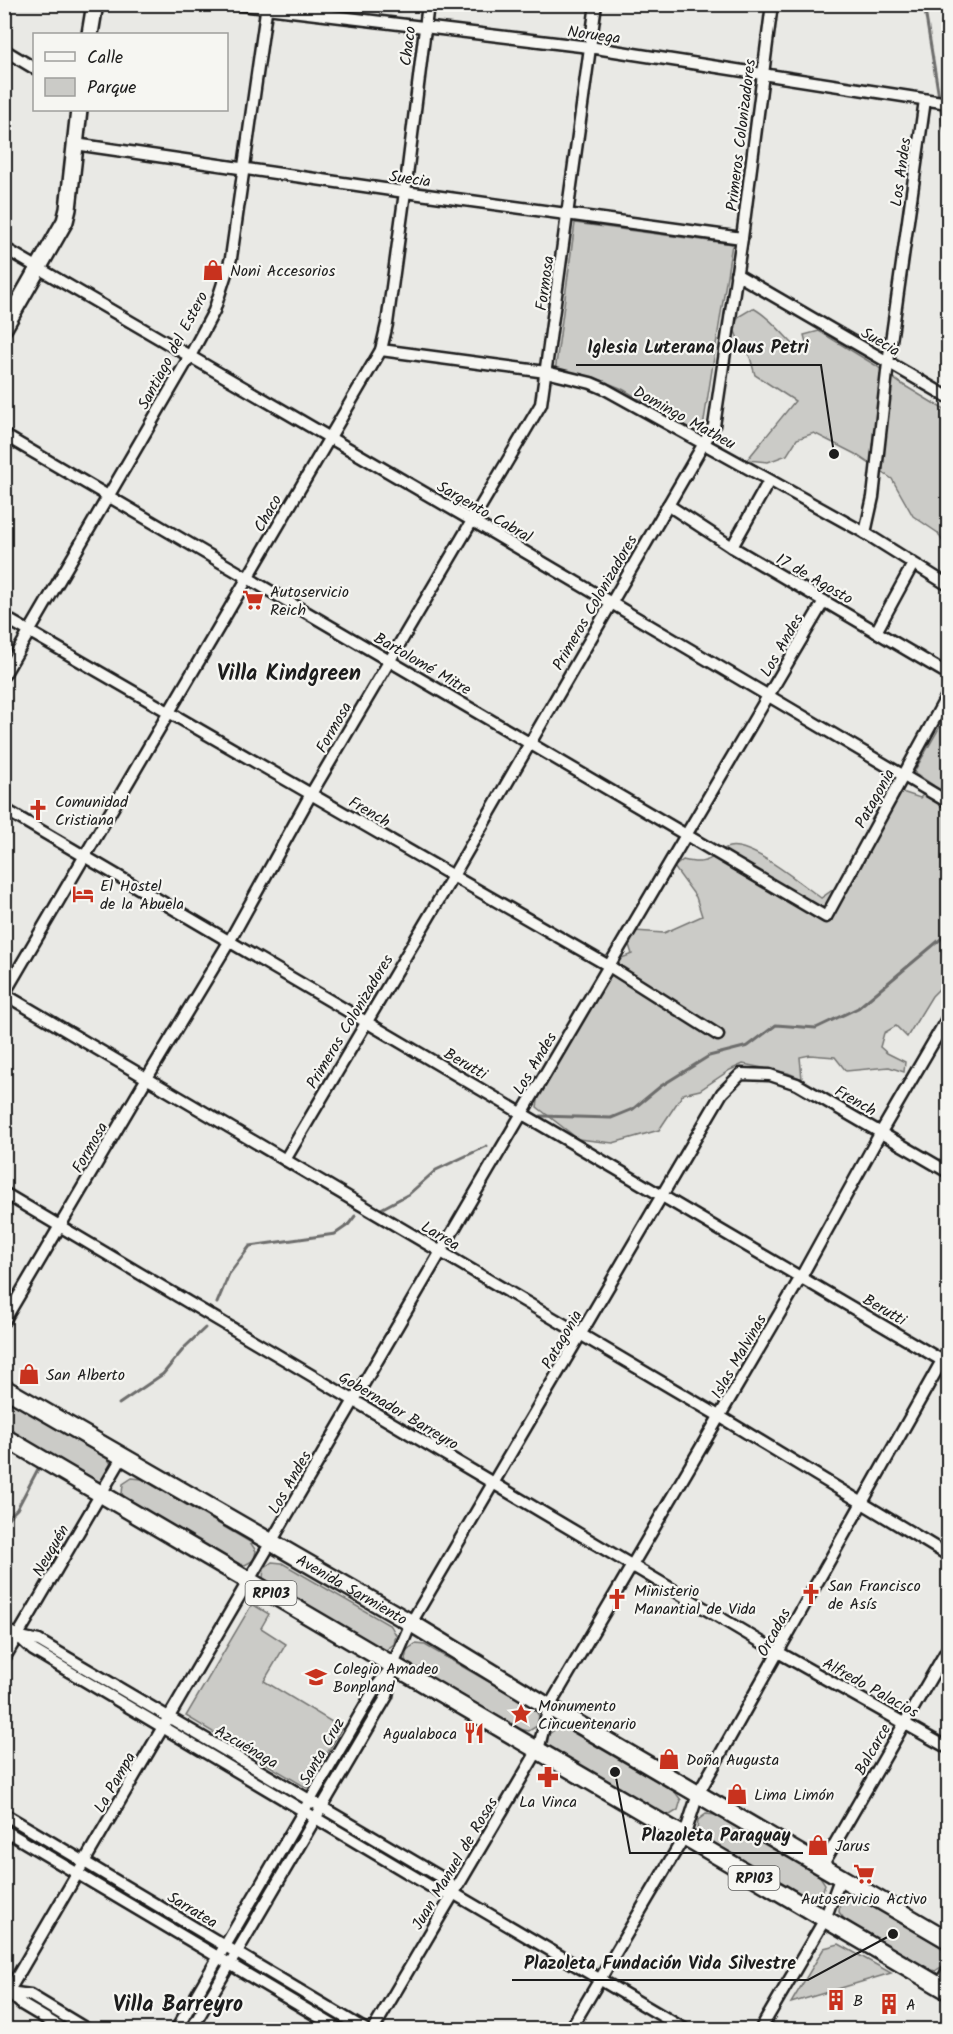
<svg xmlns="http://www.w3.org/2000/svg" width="953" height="2034" font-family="Kalam,sans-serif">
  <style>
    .green { fill: #cbcbc7; stroke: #747472; stroke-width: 1.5 }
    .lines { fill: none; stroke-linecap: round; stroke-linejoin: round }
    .stream { stroke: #6d6d6c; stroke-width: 3 }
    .minor-casing { stroke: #1c1c1c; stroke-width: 15 }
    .secondary-casing { stroke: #1c1c1c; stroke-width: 20 }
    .primary-casing { stroke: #1c1c1c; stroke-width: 21 }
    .minor { stroke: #f6f6f2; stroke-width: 10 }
    .secondary { stroke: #f6f6f2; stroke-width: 15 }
    .primary { stroke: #f6f6f2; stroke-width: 16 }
    .labels { text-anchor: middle; stroke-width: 4.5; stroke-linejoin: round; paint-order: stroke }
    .shield { fill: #f6f6f2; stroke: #5d5d5c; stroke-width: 1.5 }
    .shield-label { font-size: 15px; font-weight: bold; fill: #1c1c1c }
    .street-label { font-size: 16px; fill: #1c1c1c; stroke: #f6f6f2 }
    .poi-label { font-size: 16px; fill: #1c1c1c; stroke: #f6f6f2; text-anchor: start }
    .district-label { font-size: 22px; font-weight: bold; fill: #1c1c1c; stroke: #f6f6f2 }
    .leader { fill: none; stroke: #1c1c1c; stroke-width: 2 }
    .callout-dot { fill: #1c1c1c; stroke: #f6f6f2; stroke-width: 2 }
    .callout-label { font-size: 18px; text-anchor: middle; font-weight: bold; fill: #1c1c1c; stroke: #f6f6f2; stroke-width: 4.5; stroke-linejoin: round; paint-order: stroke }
  </style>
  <rect width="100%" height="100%" fill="#e9e9e5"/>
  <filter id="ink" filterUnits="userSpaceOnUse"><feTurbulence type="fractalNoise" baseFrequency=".0167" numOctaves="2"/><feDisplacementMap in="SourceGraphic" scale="12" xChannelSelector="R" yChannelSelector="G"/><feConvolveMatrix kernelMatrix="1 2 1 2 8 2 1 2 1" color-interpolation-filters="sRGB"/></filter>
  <g filter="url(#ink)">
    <!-- green -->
    <g class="green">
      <path d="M575,223l157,21 -30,189c-29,-9 -52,-28 -78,-43 -21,-11 -46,-13 -69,-18z"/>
      <path d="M753,308c18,10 32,29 47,43l7,-5 -3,-11 15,-4 56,34 25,18 48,29v136h-2l-8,-15 -25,-17 -21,-37 -37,-25 -41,-21 -17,6 -10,16 -19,7 -21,-2 48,-59 -40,-26 -5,-18 -10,-13 -6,-15 4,-12z"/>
      <path d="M945,718l3,3v259l-16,16 -25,41 -11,-11 -12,7 -4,14 7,6 18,9 -1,10 -15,-5 -43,4 -11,-14 -25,-2 -10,2 2,22 -14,-6 -45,-9 -13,6 -30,20 -17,4 -24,36 -46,13 -35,-4 -41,-32 3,-18 79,-130 13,-5 -3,-9 6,-14 29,2 38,-17 -6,-19 -22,-30 9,-7c13,3 23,4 34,-6 4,-3 7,-6 12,-7 23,-5 72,37 92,51l31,-22 50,-84 18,6 13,-13 -19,-13z"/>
      <path d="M5,1398l103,61 5,8 -11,15 -10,-2 -87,-51z"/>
      <path d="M132,1478l10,1 108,63 6,9 -2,9 -9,5 -10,-2 -107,-61 -6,-8 1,-10z"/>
      <path d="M272,1562l10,1 109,63 5,9 -2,9 -8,6 -10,-3 -107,-61 -6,-8 1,-10z"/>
      <path d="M252,1604l17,10 -8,14 25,16 -22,37 78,47 -35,60 -121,-72z"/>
      <path d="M415,1644l10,1 109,63 5,8 -2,10 -8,5 -10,-2 -107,-61 -7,-8 2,-10z"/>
      <path d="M557,1728l10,1 108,63 6,8 -3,10 -8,5 -9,-2 -108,-61 -6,-8 2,-10z"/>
      <path d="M706,1814l10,1 103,60 6,9 -3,9 -8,6 -10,-3 -101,-58 -6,-8 1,-10z"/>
      <path d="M848,1896l10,1 83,50 5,9 -2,9 -9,6 -9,-3 -81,-48 -6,-8 1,-10z"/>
      <path d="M839,1944l52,29 -100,30 33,-55z"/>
    </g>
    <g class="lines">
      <!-- stream -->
      <g class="stream">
        <path d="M924,4l20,124 4,12"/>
        <path d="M541,1116l70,2 22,-9 28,-23 48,-30 39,-10 28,-21 40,3 42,-20 90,-75"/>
        <path d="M379,1210l30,-16 27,-24 51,-24"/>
        <path d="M217,1303l12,-29 21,-28 85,-12 13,-9 7,-9"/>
        <path d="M119,1404l44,-30 23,-28 19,-18"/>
        <path d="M4,1522l13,-13 21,-40"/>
      </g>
      <defs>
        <g id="minor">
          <path d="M233,4l356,43 359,56"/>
          <path d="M4,50l30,18"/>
          <path d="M75,144l330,48 337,46"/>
          <path d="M4,248l467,272 477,282"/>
          <path d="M736,274l212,123"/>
          <path d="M381,350l165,22 45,11 14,6 260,144 83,52"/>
          <path d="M4,435l822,482 122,-223"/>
          <path d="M668,505l64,42 216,127"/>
          <path d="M865,533l8,-36 15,-134 37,-263"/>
          <path d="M732,547l37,-66"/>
          <path d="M4,617l605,349 109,69"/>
          <path d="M876,632l37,-68"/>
          <path d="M4,675l186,-319 24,-45 17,-53 36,-254"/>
          <path d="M4,809l944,555"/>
          <path d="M4,994l715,422 229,139"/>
          <path d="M4,994l377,-644 6,-26 18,-132 23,-188"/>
          <path d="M285,1160l168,-284 261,-450 28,-188 30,-234"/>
          <path d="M4,1193l774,459 170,96"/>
          <path d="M4,1321l143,-243 82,-136 82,-148 230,-390 55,-400"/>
          <path d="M4,1629l14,7 15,14 407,242 13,1 233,137"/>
          <path d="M20,1637l19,4 410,241 4,11"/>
          <path d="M4,1659l119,-203"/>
          <path d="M4,1814l362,216"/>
          <path d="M4,1830l337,200"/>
          <path d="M822,1866l126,-218"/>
          <path d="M939,1986l9,-16"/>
          <path d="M7,1991l16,14 42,25"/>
          <path d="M9,1992l21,3 58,35"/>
          <path d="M4,1999l484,-828 336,-570"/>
          <path d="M176,2030l200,-343 15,-19"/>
          <path d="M191,2030l196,-334 6,-31 18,-42 311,-530 19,-19 29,1 27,9 151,88"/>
          <path d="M373,2030l165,-280 11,-43 252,-430 80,-145 67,-115"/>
          <path d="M570,2030l114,-193 14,-43 250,-444"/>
          <path d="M760,2030l65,-111 16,-43"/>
        </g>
        <g id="secondary">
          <path d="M90,34l5,-30"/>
          <path d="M4,328l61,-107 3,-12 11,-99"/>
        </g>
        <g id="primary">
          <path id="s1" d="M4,1388l407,235 138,84 399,233"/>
          <path d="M4,1437l944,554"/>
        </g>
      </defs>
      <!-- minor casing -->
      <use href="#minor" class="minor-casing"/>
      <!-- secondary casing -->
      <use href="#secondary" class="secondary-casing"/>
      <!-- primary casing -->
      <use href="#primary" class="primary-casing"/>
      <!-- minor -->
      <use href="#minor" class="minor"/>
      <!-- secondary -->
      <use href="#secondary" class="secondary"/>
      <!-- primary -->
      <use href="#primary" class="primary"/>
    </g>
  </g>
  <!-- icons -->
  <defs>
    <symbol id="shop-bare" viewBox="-9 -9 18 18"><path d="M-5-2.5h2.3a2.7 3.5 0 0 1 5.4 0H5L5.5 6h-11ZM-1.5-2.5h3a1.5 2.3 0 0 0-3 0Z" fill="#c8321e" stroke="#f6f6f2" stroke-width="2.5" paint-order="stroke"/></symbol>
    <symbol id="supermarket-bare" viewBox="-9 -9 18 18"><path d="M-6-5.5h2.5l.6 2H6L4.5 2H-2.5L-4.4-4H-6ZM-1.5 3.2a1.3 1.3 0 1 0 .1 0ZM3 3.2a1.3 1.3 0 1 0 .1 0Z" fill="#c8321e" stroke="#f6f6f2" stroke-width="2.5" paint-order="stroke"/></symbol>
    <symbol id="church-bare" viewBox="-9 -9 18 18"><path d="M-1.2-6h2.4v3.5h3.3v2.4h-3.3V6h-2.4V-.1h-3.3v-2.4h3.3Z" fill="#c8321e" stroke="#f6f6f2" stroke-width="2.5" paint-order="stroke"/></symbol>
    <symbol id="hotel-bare" viewBox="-9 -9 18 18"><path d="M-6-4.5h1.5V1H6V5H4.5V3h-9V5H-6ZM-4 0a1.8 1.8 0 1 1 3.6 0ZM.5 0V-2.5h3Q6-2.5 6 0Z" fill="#c8321e" stroke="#f6f6f2" stroke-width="2.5" paint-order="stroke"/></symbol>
    <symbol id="school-bare" viewBox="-9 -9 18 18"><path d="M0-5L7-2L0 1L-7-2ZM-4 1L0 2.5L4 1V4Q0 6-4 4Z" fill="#c8321e" stroke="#f6f6f2" stroke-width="2.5" paint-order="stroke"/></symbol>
    <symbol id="sight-bare" viewBox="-9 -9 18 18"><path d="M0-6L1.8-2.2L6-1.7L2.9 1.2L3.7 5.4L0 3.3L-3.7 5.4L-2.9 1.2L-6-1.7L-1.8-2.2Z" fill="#c8321e" stroke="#f6f6f2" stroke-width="2.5" paint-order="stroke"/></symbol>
    <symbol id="restaurant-bare" viewBox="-9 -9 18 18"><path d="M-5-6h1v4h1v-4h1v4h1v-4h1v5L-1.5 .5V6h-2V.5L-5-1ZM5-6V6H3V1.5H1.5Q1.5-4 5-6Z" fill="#c8321e" stroke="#f6f6f2" stroke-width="2.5" paint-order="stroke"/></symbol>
    <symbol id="pharmacy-bare" viewBox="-9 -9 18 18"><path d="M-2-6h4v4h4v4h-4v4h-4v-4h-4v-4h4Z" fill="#c8321e" stroke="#f6f6f2" stroke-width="2.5" paint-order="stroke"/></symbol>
    <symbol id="building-bare" viewBox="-9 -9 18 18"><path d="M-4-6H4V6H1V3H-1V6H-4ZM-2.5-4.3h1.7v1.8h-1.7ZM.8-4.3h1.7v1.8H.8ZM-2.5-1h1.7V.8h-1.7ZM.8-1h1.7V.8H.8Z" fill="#c8321e" stroke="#f6f6f2" stroke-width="2.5" paint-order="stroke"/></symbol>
  </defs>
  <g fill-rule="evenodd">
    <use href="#shop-bare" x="198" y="255" width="30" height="30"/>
    <use href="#supermarket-bare" x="238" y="585" width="30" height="30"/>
    <use href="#church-bare" x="23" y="795" width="30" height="30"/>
    <use href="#hotel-bare" x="68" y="879" width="30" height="30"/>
    <use href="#shop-bare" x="14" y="1359" width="30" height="30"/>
    <use href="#church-bare" x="796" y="1579" width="30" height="30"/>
    <use href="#church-bare" x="602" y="1584" width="30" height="30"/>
    <use href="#school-bare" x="301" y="1662" width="30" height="30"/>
    <use href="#sight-bare" x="506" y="1699" width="30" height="30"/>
    <use href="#restaurant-bare" x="459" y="1718" width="30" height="30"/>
    <use href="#shop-bare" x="654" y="1744" width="30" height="30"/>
    <use href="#pharmacy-bare" x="533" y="1762" width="30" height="30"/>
    <use href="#shop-bare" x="722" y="1779" width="30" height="30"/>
    <use href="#shop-bare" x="803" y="1830" width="30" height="30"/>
    <use href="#supermarket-bare" x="849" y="1859" width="30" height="30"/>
    <use href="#building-bare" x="821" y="1985" width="30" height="30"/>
    <use href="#building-bare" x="874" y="1989" width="30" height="30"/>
  </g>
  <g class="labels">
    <!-- shield labels -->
    <g class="shield">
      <rect x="245.5" y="1581" width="51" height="24" rx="4.5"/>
      <rect x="728.5" y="1866" width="51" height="24" rx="4.5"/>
    </g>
    <g class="shield-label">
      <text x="271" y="1598">RP103</text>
      <text x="754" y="1883">RP103</text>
    </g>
    <!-- street labels -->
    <g class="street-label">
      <text transform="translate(594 34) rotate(8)" y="6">Noruega</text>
      <text transform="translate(407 46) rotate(-83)" y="6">Chaco</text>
      <text transform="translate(740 135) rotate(-83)" y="6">Primeros Colonizadores</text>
      <text transform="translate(900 172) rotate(-82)" y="6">Los Andes</text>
      <text transform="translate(410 178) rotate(8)" y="6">Suecia</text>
      <text transform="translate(544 283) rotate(-82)" y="6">Formosa</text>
      <text transform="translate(881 341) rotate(30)" y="6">Suecia</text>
      <text transform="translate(172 350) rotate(-62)" y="6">Santiago del Estero</text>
      <text transform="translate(685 417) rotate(29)" y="6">Domingo Matheu</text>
      <text transform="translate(485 511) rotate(30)" y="6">Sargento Cabral</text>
      <text transform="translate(267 513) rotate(-60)" y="6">Chaco</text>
      <text transform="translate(815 578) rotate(30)" y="6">17 de Agosto</text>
      <text transform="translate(594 602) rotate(-60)" y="6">Primeros Colonizadores</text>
      <text transform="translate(781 645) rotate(-60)" y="6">Los Andes</text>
      <text transform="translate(423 663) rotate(30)" y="6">Bartolomé Mitre</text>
      <text transform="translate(333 727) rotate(-60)" y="6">Formosa</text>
      <text transform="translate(874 798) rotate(-61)" y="6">Patagonia</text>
      <text transform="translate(370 811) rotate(30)" y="6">French</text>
      <text transform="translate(349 1021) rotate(-59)" y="6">Primeros Colonizadores</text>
      <text transform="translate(466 1063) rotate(30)" y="6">Berutti</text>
      <text transform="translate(534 1063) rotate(-59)" y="6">Los Andes</text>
      <text transform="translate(856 1100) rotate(30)" y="6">French</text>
      <text transform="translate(89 1147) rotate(-60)" y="6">Formosa</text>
      <text transform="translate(441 1235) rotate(31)" y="6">Larrea</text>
      <text transform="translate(885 1309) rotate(30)" y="6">Berutti</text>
      <text transform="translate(561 1339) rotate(-60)" y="6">Patagonia</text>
      <text transform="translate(738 1356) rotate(-60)" y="6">Islas Malvinas</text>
      <text transform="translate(399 1410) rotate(31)" y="6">Gobernador Barreyro</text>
      <text transform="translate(289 1482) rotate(-60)" y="6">Los Andes</text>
      <text transform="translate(50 1550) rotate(-60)" y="6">Neuquén</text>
      <text dy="6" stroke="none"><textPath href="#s1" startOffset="402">Avenida Sarmiento</textPath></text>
      <text transform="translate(773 1632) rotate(-61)" y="6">Orcadas</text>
      <text transform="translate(871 1687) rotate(29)" y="6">Alfredo Palacios</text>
      <text transform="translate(247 1746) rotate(30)" y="6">Azcuénaga</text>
      <text transform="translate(872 1749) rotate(-60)" y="6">Balcarce</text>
      <text transform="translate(321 1751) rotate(-60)" y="6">Santa Cruz</text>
      <text transform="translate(114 1782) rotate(-60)" y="6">La Pampa</text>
      <text transform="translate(454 1863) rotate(-59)" y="6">Juan Manuel de Rosas</text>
      <text transform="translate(193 1909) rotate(31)" y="6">Sarratea</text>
    </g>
    <!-- poi labels -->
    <g class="poi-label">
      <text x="230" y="276">Noni Accesorios</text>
      <text x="270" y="597">Autoservicio<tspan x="270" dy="18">Reich</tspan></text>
      <text x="55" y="807">Comunidad<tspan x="55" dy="18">Cristiana</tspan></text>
      <text x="100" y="891">El Hostel<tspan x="100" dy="18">de la Abuela</tspan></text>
      <text x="46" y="1380">San Alberto</text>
      <text x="828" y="1591">San Francisco<tspan x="828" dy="18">de Asís</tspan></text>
      <text x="634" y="1596">Ministerio<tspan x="634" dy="18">Manantial de Vida</tspan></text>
      <text x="333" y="1674">Colegio Amadeo<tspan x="333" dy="18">Bonpland</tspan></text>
      <text x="538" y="1711">Monumento<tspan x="538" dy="18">Cincuentenario</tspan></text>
      <text x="457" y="1739" text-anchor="end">Agualaboca</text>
      <text x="686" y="1765">Doña Augusta</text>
      <text x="754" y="1800">Lima Limón</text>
      <text x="548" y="1807" text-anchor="middle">La Vinca</text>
      <text x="835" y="1851">Jarus</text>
      <text x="864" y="1904" text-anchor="middle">Autoservicio Activo</text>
      <text x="853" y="2006">B</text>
      <text x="906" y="2010">A</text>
    </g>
    <!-- district labels -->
    <g class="district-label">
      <text x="289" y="680">Villa Kindgreen</text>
      <text x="178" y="2011">Villa Barreyro</text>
    </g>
  </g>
  <!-- callouts -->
  <path class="leader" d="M834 454L821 365H576M615 1772L630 1853H803M893 1934L808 1980H512"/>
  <g class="callout-dot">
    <circle cx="834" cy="454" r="6"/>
    <circle cx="615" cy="1772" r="6"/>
    <circle cx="893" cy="1934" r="6"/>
  </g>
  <g class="callout-label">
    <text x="698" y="353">Iglesia Luterana Olaus Petri</text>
    <text x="716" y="1841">Plazoleta Paraguay</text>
    <text x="660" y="1969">Plazoleta Fundación Vida Silvestre</text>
  </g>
  <!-- margin -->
  <rect width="953" height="2034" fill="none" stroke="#f6f6f2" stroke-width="24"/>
  <rect x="12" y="12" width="929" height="2010" fill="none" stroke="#1c1c1c" stroke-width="2" filter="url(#ink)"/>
  <!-- legend -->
  <rect x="33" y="33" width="195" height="78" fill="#f6f6f2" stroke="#9f9f9c" stroke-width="1.5"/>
  <rect x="45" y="52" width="30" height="9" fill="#f6f6f2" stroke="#9f9f9c" stroke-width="1.5"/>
  <text x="87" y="63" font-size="18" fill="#1c1c1c">Calle</text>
  <rect x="45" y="78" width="30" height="18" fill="#cbcbc7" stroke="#9f9f9c" stroke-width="1.5"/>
  <text x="87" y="93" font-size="18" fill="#1c1c1c">Parque</text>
</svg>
